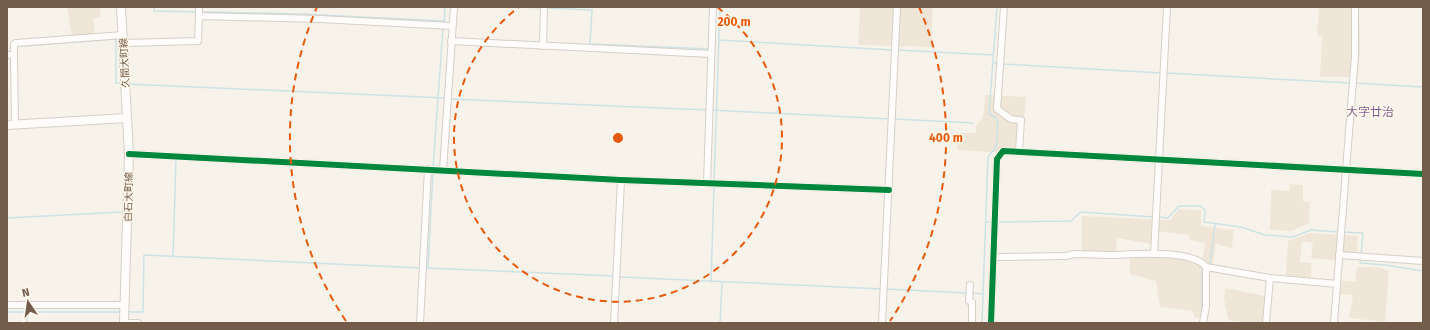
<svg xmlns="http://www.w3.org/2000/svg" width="1430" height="330" font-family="'Fira Sans','Noto Sans JP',sans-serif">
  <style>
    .residential { fill: #f0e6d7 }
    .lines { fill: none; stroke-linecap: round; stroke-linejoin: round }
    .stream { stroke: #cce3e6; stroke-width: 1.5 }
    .street-casing { stroke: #d5cfc7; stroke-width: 8 }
    .secondary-casing { stroke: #d6cfc6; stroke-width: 10 }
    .street { stroke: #fefdfc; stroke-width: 6 }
    .secondary { stroke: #fefdfc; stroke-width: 8 }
    .cycleway-casing { stroke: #fff8eb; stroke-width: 8 }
    .cycleway { stroke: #00873e; stroke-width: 6 }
    .ring { fill: none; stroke: #e8590c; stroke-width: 2; stroke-dasharray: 7 5 }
    .labels { text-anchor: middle; stroke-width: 3; stroke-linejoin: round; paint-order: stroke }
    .street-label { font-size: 10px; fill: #745c4a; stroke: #fff8eb }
    .quarter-label { font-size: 12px; fill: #846291; stroke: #fff8eb }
    .centre { fill: #e8590c; stroke: #fff8eb; stroke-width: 2 }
    .ring-label { font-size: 12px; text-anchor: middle; font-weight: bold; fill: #e8590c; stroke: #fff8eb; stroke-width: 3; stroke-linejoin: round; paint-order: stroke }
  </style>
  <rect width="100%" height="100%" fill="#f7f3ea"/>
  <!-- residential -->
  <g class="residential">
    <path d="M67,7h33l1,9 -8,3 2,17 -23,1z"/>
    <path d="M860,7h73l-2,40 -73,-2z"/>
    <path d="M1319,7h40l1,42 -2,28h-38l2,-41 -5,-1z"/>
    <path d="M985,95l41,2 -4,57 -65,-4 1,-17h18v-7l7,-9z"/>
    <path d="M1290,184l13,1v16l7,1 -1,21 -17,8 -22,-1 1,-40 18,1z"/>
    <path d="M1179,209l22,1v16l33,4 -2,18 -16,-4 -5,29 -4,1 -2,44h-9l-4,-7 -32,-4 -4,-26 -26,-7v-19l5,-4 67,10 3,-18 -16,-3 1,-5 -33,-4 -1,14 -39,-7 -1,18 -34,-1v-39l88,4z"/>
    <path d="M1310,233l48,3 -1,23 -15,-1 -1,3 -30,-3 2,-15 -11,-2 -2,21 12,1 -2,21 -25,-2 3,-41z"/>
    <path d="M1357,267h22l10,4 -4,51 -36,-4 4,-23 -18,-1v-13h20z"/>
    <path d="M1225,288l45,9 -2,26h-18l-22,-3 -4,-22z"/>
  </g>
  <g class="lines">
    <!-- stream -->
    <g class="stream">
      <path d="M154,7v4l43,1"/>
      <path d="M522,7l20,1"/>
      <path d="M547,8l45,2 -2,34 121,5"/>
      <path d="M201,12l100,2 143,7"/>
      <path d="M444,25l1,-18"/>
      <path d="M719,40l174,10"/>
      <path d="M23,46l93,-7v44h6"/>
      <path d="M897,50l96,5"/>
      <path d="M993,63h6"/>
      <path d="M1003,64l159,9"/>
      <path d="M1166,73l184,10"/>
      <path d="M1354,83l69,4"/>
      <path d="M127,84l318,14"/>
      <path d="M449,99l258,11"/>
      <path d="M711,110l180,9"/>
      <path d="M895,119l78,4"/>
      <path d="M433,168l10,-140"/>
      <path d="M714,182l6,-175"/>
      <path d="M1158,217l10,1 11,-12h21l5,4 -1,12 37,5 24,8 28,2 18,-7 28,2"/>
      <path d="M7,218l114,-6"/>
      <path d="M986,222h8"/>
      <path d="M997,222l74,-1 10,-9 73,5"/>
      <path d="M1343,232l20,1 -2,23"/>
      <path d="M173,256l3,-96"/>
      <path d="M1361,259l-1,4 25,2 38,6"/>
      <path d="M1210,264l5,-39"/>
      <path d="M425,268l190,8"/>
      <path d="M428,268l5,-96"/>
      <path d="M619,277l264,12"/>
      <path d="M711,282l3,-96"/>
      <path d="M886,289l81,4"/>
      <path d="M970,293l13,1"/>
      <path d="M1202,311v-40"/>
      <path d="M7,312h114"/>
      <path d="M27,312v11"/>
      <path d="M127,312h16l1,-57 277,13"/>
      <path d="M720,323l2,-40"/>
      <path d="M982,323l6,-166 8,-10 2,-23 -2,-6 -7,-4 8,-107"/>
    </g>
    <defs>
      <g id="street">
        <path d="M199,7v9"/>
        <path d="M1004,7l-7,102 14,10 10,1 -2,31"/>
        <path d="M451,41l260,13"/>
        <path d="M124,43l74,-2 1,-25 121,3 132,7"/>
        <path d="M543,46l1,-39"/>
        <path d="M7,55h7v-11l2,-1 107,-8"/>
        <path d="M14,55l1,69"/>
        <path d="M129,154l492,26 268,10"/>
        <path d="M443,170l11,-163"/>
        <path d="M707,183l6,-176"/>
        <path d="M1154,254l13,-247"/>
        <path d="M1339,255l84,6"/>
        <path d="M994,257l72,-1 8,-2c13,0 27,1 40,1 21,-1 79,-6 92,12l64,11 67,6"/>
        <path d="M970,285l-1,16 3,1v21"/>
        <path d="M7,305h118"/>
        <path d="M124,323h14"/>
        <path d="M420,323l8,-154"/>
        <path d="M614,323l7,-143"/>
        <path d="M882,323l15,-316"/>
        <path d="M991,323l6,-164 6,-8 420,23"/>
        <path d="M1203,323l3,-17v-39"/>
        <path d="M1266,323l4,-45"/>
        <path d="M1334,323l21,-267v-49"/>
      </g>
      <g id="secondary">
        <path d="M121,7l8,147 -5,169"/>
        <path d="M7,125l120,-7"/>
      </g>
    </defs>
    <!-- street casing -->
    <use href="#street" class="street-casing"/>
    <!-- secondary casing -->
    <use href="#secondary" class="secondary-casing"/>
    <!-- street -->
    <use href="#street" class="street"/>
    <!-- secondary -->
    <use href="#secondary" class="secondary"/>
    <defs>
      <g id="cycleway">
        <path d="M129,154l492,26 268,10"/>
        <path d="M991,323l6,-164 6,-8 420,23"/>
      </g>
    </defs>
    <!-- cycleway casing -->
    <use href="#cycleway" class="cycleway-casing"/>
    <!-- cycleway -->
    <use href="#cycleway" class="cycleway"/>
  </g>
  <!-- distance rings -->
  <g class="ring">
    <path d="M717 7A164 164 0 1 1 519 7"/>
    <path d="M346 321A328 328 0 0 1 317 7M919 7A328 328 0 0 1 890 321"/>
  </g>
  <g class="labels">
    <!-- street labels -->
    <g class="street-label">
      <text transform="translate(124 63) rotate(-93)" y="4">久間大町線</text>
      <text transform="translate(128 197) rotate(-89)" y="4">白石大町線</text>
    </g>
    <!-- quarter labels -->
    <g class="quarter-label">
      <text x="1370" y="116">大字廿治</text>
    </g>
  </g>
  <circle cx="618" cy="138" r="6" class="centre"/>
  <g class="ring-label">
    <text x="734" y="26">200 m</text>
    <text x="946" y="142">400 m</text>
  </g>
  <!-- border -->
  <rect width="1430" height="330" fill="none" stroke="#745c4a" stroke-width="16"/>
  <!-- north arrow -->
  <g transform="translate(28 302) rotate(347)" stroke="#fff8eb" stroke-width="3" paint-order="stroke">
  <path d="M0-3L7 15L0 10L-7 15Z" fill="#745c4a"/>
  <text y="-6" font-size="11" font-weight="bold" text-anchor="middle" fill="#745c4a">N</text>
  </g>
</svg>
